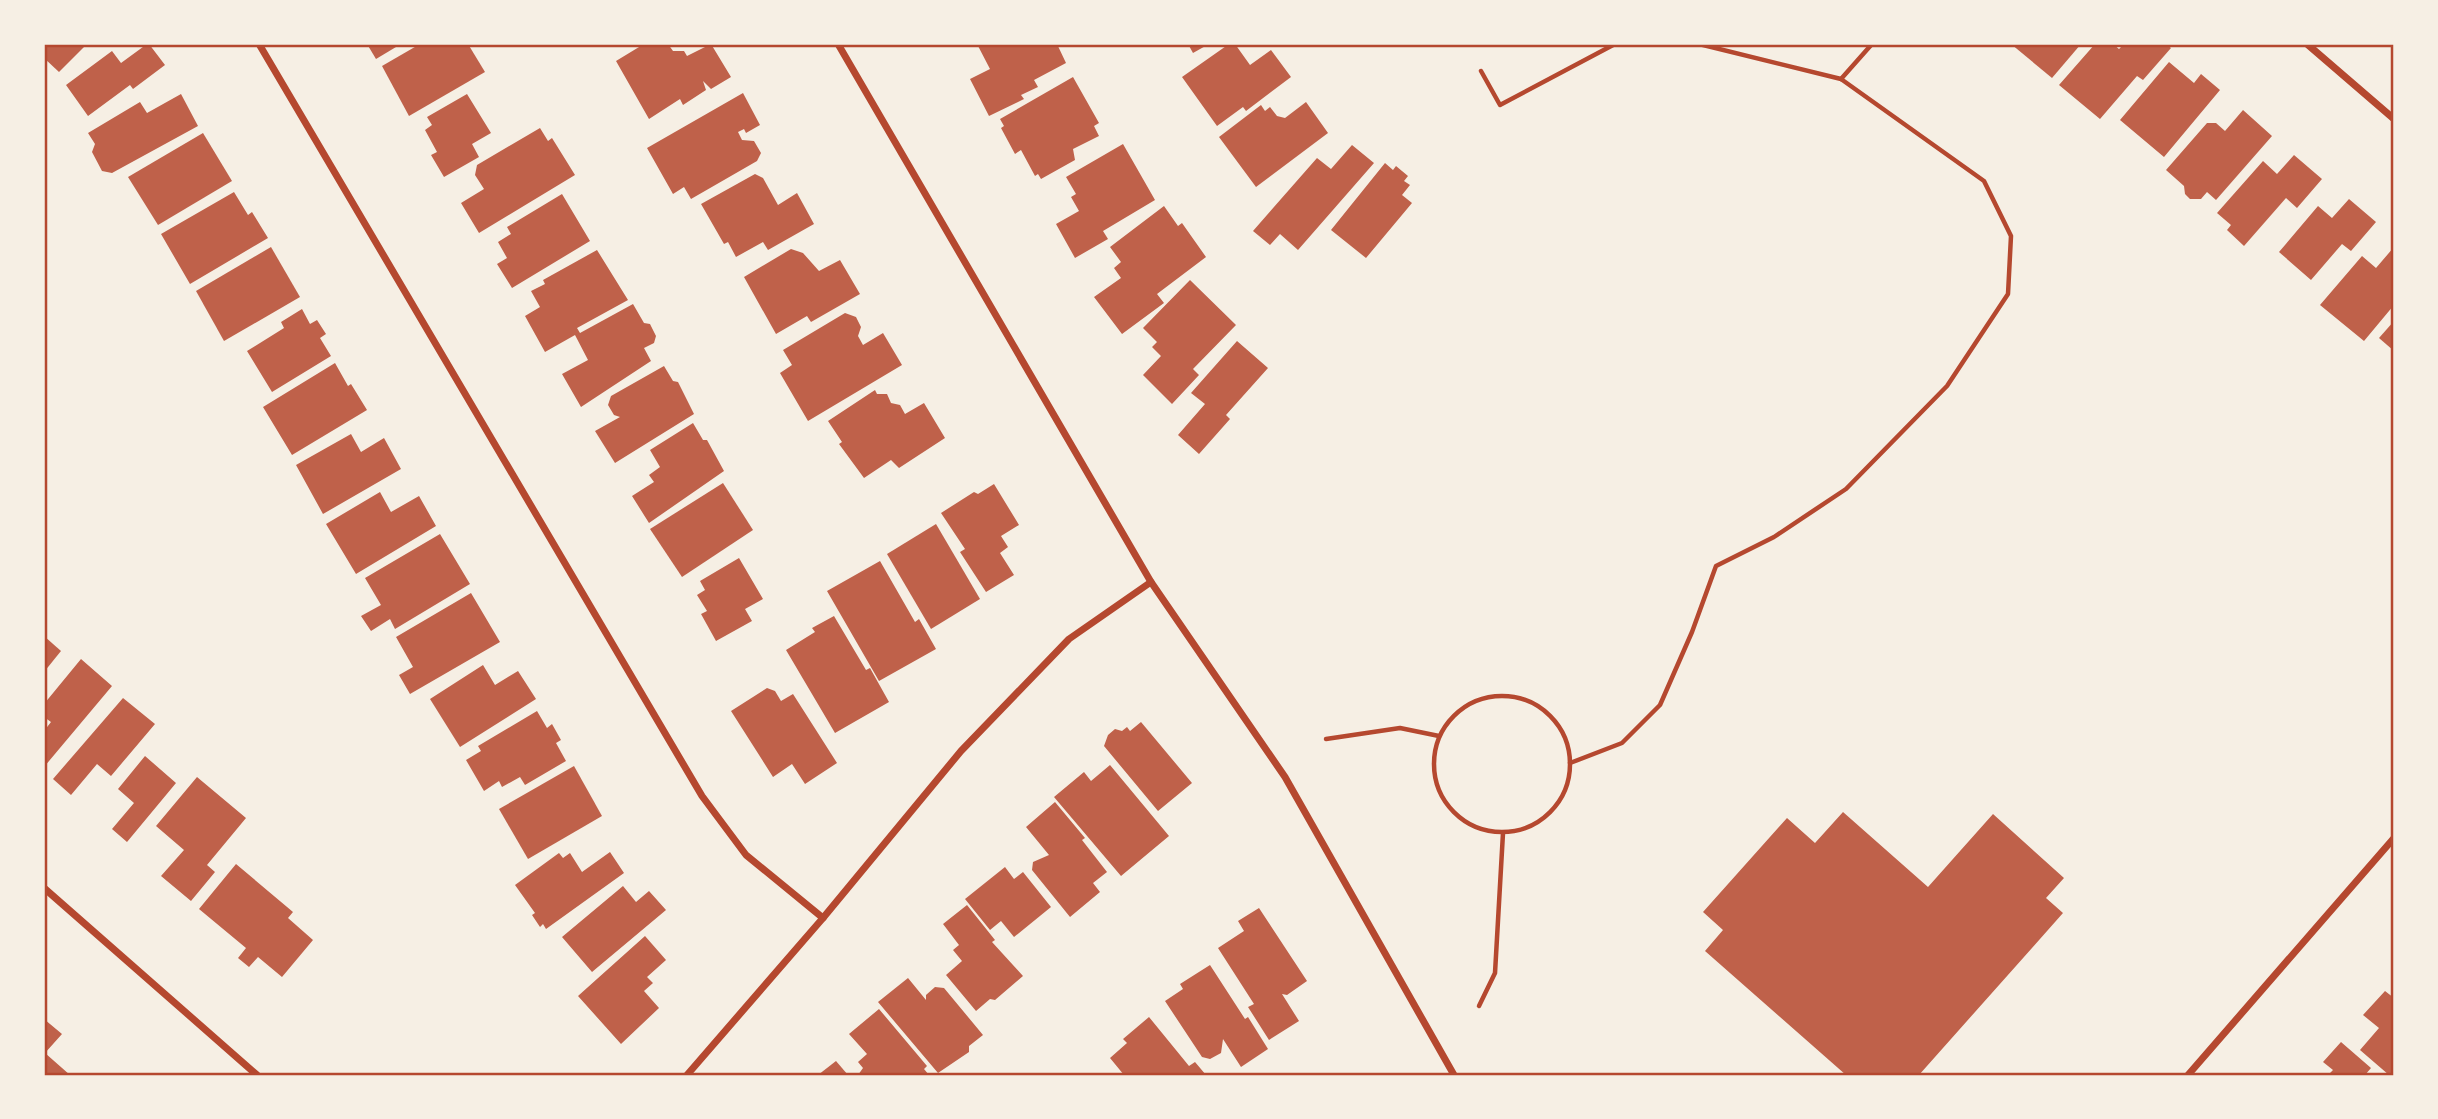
<svg xmlns="http://www.w3.org/2000/svg" width="2438" height="1119" font-family="'IBM Plex Sans',sans-serif">
  <style>
    .building { fill: #bf614a }
    .lines { fill: none; stroke-linecap: round; stroke-linejoin: round }
    .path { stroke: #b5482f; stroke-width: 4.5 }
    .minor { stroke: #b5482f; stroke-width: 7 }
    .neatline { fill: none; stroke: #b5482f; stroke-width: 2.5 }
  </style>
  <rect width="100%" height="100%" fill="#f6efe4"/>
  <!-- building -->
  <g class="building">
    <path d="M44,44h43l-28,28 -15,-14z"/>
    <path d="M147,44h2l16,21 -32,24 -3,-4 -42,31 -22,-31 46,-34 9,12z"/>
    <path d="M367,44h34l-25,15z"/>
    <path d="M420,44h48l17,28 -76,44 -27,-50z"/>
    <path d="M644,44h24l5,7h11l3,5 24,-12 20,33 -20,12 -8,-8 3,9 -23,15 -3,-6 -31,20 -33,-58z"/>
    <path d="M977,44h80l9,19 -32,17 4,7 -17,8 3,4 -35,17 -19,-37 20,-10z"/>
    <path d="M1188,44h21l-16,9z"/>
    <path d="M1229,44h6l15,21 21,-15 20,27 -45,34 -3,-4 -26,19 -35,-49z"/>
    <path d="M2011,44h70l-29,34z"/>
    <path d="M2095,44h18l6,5 5,-5h42l5,4 -28,32 -6,-4 -37,43 -41,-34z"/>
    <path d="M2169,62l25,21 7,-9 19,16 -56,67 -44,-37z"/>
    <path d="M1073,77l26,46 -5,3 5,10 -26,13 2,11 -34,19 -3,-5 -3,2 -14,-26 -6,4 -14,-26 3,-2 -4,-7z"/>
    <path d="M743,93l17,32 -14,8 -2,-4 -6,3 4,8 12,1 7,12 -4,8 -66,38 -7,-12 -11,7 -26,-46z"/>
    <path d="M181,94l17,32 -86,47 -10,-2 -10,-19 3,-8 -7,-11 52,-31 7,11z"/>
    <path d="M467,94l24,39 -19,11 7,13 -35,20 -13,-22 6,-3 -12,-22 7,-5 -5,-8z"/>
    <path d="M1306,102l22,31 -72,54 -37,-50 42,-32 4,6 5,-4 7,9 8,2z"/>
    <path d="M2243,110l29,26 -56,64 -9,-8 -6,7h-11l-5,-5 -1,-8 -18,-16 41,-47h9l9,8z"/>
    <path d="M540,128l8,13 4,-3 23,37 -96,58 -18,-30 23,-14 -9,-14 2,-10z"/>
    <path d="M203,133l29,48 -74,44 -30,-48z"/>
    <path d="M1123,144l32,56 -52,31 5,8 -33,19 -19,-34 23,-13 -8,-14 5,-3 -10,-17z"/>
    <path d="M1352,145l22,18 -76,87 -18,-16 -10,11 -17,-14 64,-73 14,11z"/>
    <path d="M2294,155l28,24 -25,29 -11,-10 -42,48 -17,-16 4,-5 -14,-12 46,-52 14,13z"/>
    <path d="M1385,163l8,7 3,-4 12,10 -4,5 6,4 -8,10 10,8 -46,55 -35,-28z"/>
    <path d="M755,174l8,4 15,27 19,-12 17,31 -46,26 -5,-8 -27,15 -8,-15 -4,2 -23,-40z"/>
    <path d="M234,192l14,23 4,-3 16,26 -78,46 -29,-50z"/>
    <path d="M562,194l28,47 -78,47 -15,-24 10,-6 -9,-16 13,-8 -4,-7z"/>
    <path d="M2349,199l27,23 -25,29 -9,-7 -31,36 -32,-28 39,-46 14,12z"/>
    <path d="M1164,206l14,20 4,-3 24,34 -49,37 7,9 -42,31 -28,-37 27,-19 -7,-10 7,-6 -11,-15z"/>
    <path d="M271,247l29,50 -76,44 -28,-50z"/>
    <path d="M2394,247v58l-30,36 -44,-36 42,-49 14,12z"/>
    <path d="M791,249l12,4 16,18 21,-11 20,34 -49,28 -4,-6 -31,18 -32,-57z"/>
    <path d="M597,250l31,50 -51,28 3,5 53,-29 11,19 6,1 6,12 -2,7 -10,5 7,13 -70,46 -19,-33 26,-14 -13,-25 -30,17 -20,-36 15,-9 -9,-16 14,-7 -2,-4z"/>
    <path d="M1190,280l46,45 -43,44 6,6 -27,29 -29,-29 18,-19 -9,-9 5,-5 -14,-14z"/>
    <path d="M302,309l8,15 7,-4 9,14 -6,4 11,18 -59,36 -25,-41 37,-23 -3,-6z"/>
    <path d="M845,313l11,4 5,10 -3,9 5,9 20,-12 19,32 -94,56 -28,-48 12,-8 -9,-15z"/>
    <path d="M2394,321v30l-15,-13z"/>
    <path d="M1237,341l31,27 -42,47 4,4 -31,35 -21,-19 27,-31 -14,-11z"/>
    <path d="M335,363l13,23 3,-2 16,26 -75,45 -29,-48z"/>
    <path d="M664,366l9,15 5,1 16,32 -79,49 -20,-32 25,-14 -6,-2 -6,-10 3,-9z"/>
    <path d="M875,390l2,4h10l4,9 9,2 5,9 19,-11 21,35 -46,30 -8,-8 -27,18 -25,-34 3,-2 -14,-21z"/>
    <path d="M693,423l10,17h4l17,31 -75,52 -17,-27 22,-14 -5,-7 11,-8 -10,-17z"/>
    <path d="M351,434l10,18 23,-14 17,31 -78,45 -27,-49z"/>
    <path d="M723,483l30,47 -71,47 -32,-48z"/>
    <path d="M994,484l25,41 -18,11 7,11 -8,6 14,22 -28,17 -26,-40 5,-3 -24,-36 33,-21 4,2z"/>
    <path d="M380,492l11,20 28,-16 17,30 -80,48 -30,-50z"/>
    <path d="M936,524l44,75 -49,30 -44,-75z"/>
    <path d="M440,534l30,50 -75,45 -5,-10 -19,12 -10,-15 20,-11 -16,-27z"/>
    <path d="M739,558l24,41 -18,10 7,12 -36,20 -15,-27 6,-3 -10,-16 8,-5 -5,-9z"/>
    <path d="M880,561l35,61 4,-3 17,30 -57,32 -52,-90z"/>
    <path d="M471,593l29,49 -90,52 -11,-19 14,-8 -17,-30z"/>
    <path d="M834,616l32,54 4,-2 19,34 -54,31 -49,-83 29,-18 -3,-4z"/>
    <path d="M44,636l17,15 -17,21z"/>
    <path d="M81,659l31,27 -68,81v-36l7,-9 -7,-5v-13z"/>
    <path d="M483,665l12,20 23,-14 18,28 -76,48 -30,-48z"/>
    <path d="M767,688l8,3 6,10 12,-7 44,69 -32,21 -13,-20 -19,13 -42,-66z"/>
    <path d="M123,698l32,26 -44,52 -14,-12 -26,31 -18,-16z"/>
    <path d="M537,711l10,17 5,-4 9,16 -5,3 10,18 -41,24 -5,-8 -18,10 -3,-6 -15,10 -18,-31 15,-9 -3,-5z"/>
    <path d="M1141,722l51,61 -34,28 -54,-65 4,-11 7,-6 7,2 5,-4 3,4z"/>
    <path d="M145,756l31,27 -49,59 -15,-13 22,-26 -16,-14z"/>
    <path d="M1110,765l59,71 -48,40 -67,-79 30,-25 7,9z"/>
    <path d="M574,766l28,50 -74,43 -29,-50z"/>
    <path d="M197,777l49,41 -39,47 8,7 -24,29 -30,-25 23,-26 -28,-24z"/>
    <path d="M1055,802l30,36 -3,2 25,32 -14,11 7,9 -30,25 -38,-47 1,-8 16,-7 -23,-28z"/>
    <path d="M1843,812l85,75 65,-73 71,64 -18,20 17,15 -144,162h-73l-141,-124 18,-21 -20,-18 84,-94 28,25z"/>
    <path d="M610,852l14,21 -78,56 -3,-5 -3,3 -8,-12 3,-2 -20,-28 44,-32 4,5 7,-5 12,19z"/>
    <path d="M236,864l57,48 -5,6 25,22 -31,37 -24,-20 -9,10 -11,-9 8,-10 -47,-39z"/>
    <path d="M1005,867l9,12 9,-7 28,35 -37,30 -13,-16 -11,9 -25,-31z"/>
    <path d="M623,886l13,16 13,-11 17,19 -74,62 -30,-35z"/>
    <path d="M967,905l28,35 -3,2 31,34 -28,24 -5,-1 -14,12 -30,-36 16,-14 -9,-11 6,-5 -16,-21z"/>
    <path d="M1259,908l48,73 -20,14 -5,-1 17,27 -30,19 -21,-33 6,-3 -36,-56 26,-17 -6,-10z"/>
    <path d="M645,936l21,24 -19,17 6,6 -9,8 15,17 -38,36 -43,-48z"/>
    <path d="M1210,965l35,54 3,-2 20,32 -27,18 -18,-28 -2,14 -11,6 -8,-2 -37,-56 18,-12 -3,-5z"/>
    <path d="M908,978l18,22v-5l9,-8 9,1 39,47 -14,11v6l-31,21 -60,-71z"/>
    <path d="M2385,991l9,7v77h-5l-29,-25 19,-22 -16,-13z"/>
    <path d="M879,1009l48,57 -3,3 5,6h-71l5,-7 -5,-6 9,-8 -18,-20z"/>
    <path d="M1149,1017l40,49 6,-4 11,13h-82l-14,-17 17,-15 -4,-4z"/>
    <path d="M44,1019l18,15 -17,19 25,22h-26z"/>
    <path d="M2341,1042l30,26 -6,7h-37l5,-5 -10,-8z"/>
    <path d="M836,1061l12,14h-30z"/>
  </g>
  <g class="lines">
    <!-- path -->
    <g class="path">
      <path d="M1481,71l19,34 115,-61"/>
      <path d="M1841,79l31,-35"/>
      <circle cx="1502" cy="764" r="68"/>
      <path d="M1326,739l74,-11 39,8"/>
      <path d="M1570,763l52,-20 38,-38 32,-73 24,-66 58,-29 72,-48 101,-103 61,-92 3,-58 -27,-55 -143,-102 -142,-35"/>
      <path d="M1479,1006l16,-33 8,-140"/>
    </g>
    <!-- minor -->
    <g class="minor">
      <path d="M259,44l443,752 44,59 77,63"/>
      <path d="M838,44l313,538 134,195 169,298"/>
      <path d="M2307,44l87,75"/>
      <path d="M44,888l213,187"/>
      <path d="M687,1075l136,-157 138,-167 108,-112 82,-57"/>
      <path d="M2188,1075l206,-237"/>
    </g>
  </g>
  <!-- border -->
  <rect width="2438" height="1119" fill="none" stroke="#f6efe4" stroke-width="91"/>
  <rect x="46" y="46" width="2346" height="1028" class="neatline"/>
</svg>
